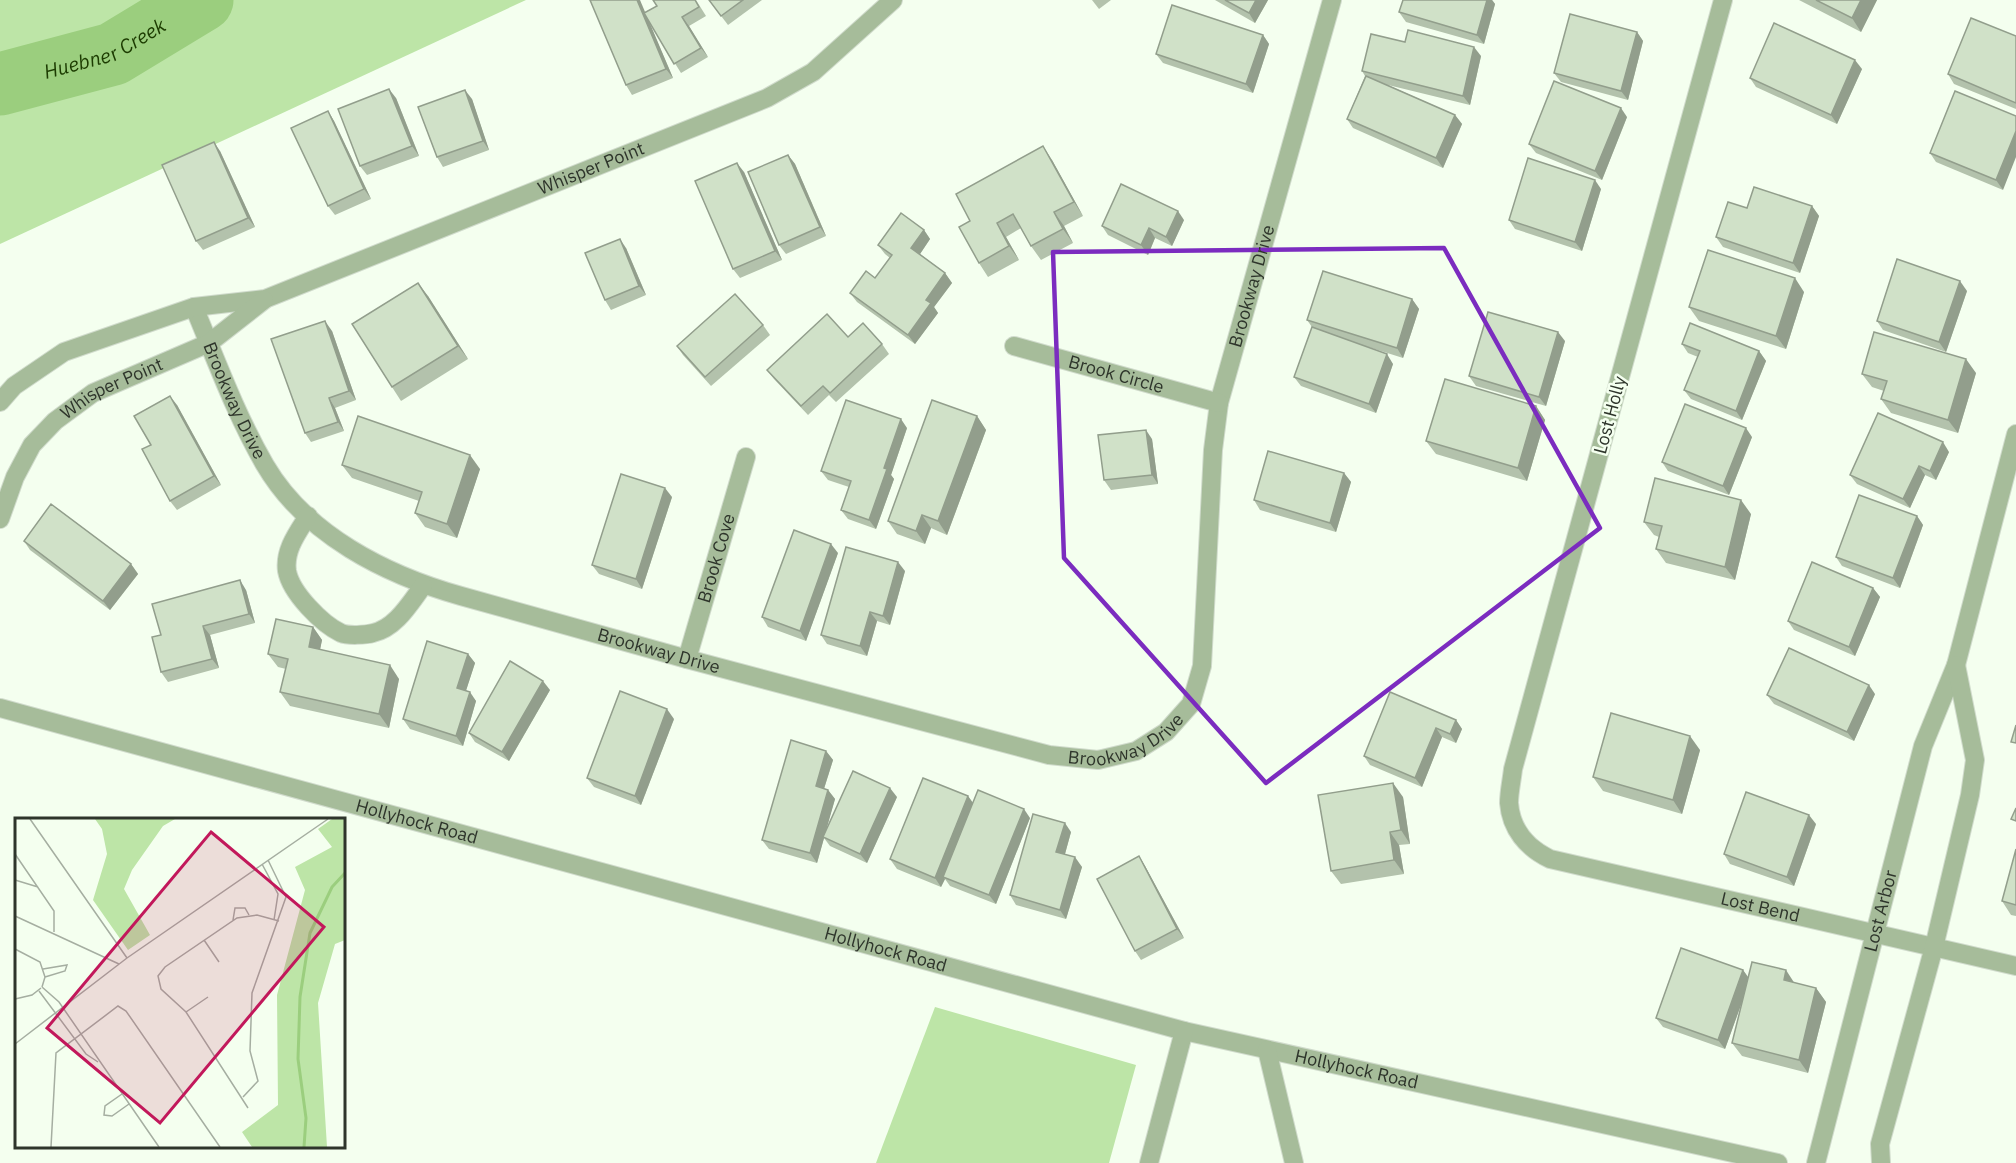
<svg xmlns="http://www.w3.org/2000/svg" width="2016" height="1163" font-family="'IBM Plex Sans',sans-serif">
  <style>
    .green { fill: #bde5a7 }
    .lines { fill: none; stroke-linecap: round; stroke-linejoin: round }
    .river { stroke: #9bce7e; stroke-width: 63 }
    .minor-casing { stroke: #d0dbcc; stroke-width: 20 }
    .minor { stroke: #a6bc9a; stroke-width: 18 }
    .wall { fill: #b3c2ac }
    .shaded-wall { fill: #929e8c }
    .building { fill: #d0e1c8; stroke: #929e8c; stroke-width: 1.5 }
    .marked { fill: none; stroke: #7b2cbf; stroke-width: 4.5; stroke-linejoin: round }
    .labels { text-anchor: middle; stroke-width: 5; stroke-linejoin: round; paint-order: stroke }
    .street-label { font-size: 18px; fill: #2e352b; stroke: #f4ffef }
    .water-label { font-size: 20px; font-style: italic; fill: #1c3b01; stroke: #f4ffef }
    .inset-river { fill: none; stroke: #9bce7e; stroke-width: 3 }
    .inset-road { fill: none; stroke: #a5aea1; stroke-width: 1.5 }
    .view { fill: #c2185b; fill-opacity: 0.15; stroke: #c2185b; stroke-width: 3 }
    .inset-edge { fill: none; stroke: #2e352b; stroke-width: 3 }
  </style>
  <rect width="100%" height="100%" fill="#f4ffef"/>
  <!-- green -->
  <g class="green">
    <path d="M0,0h526l-526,244z"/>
    <path d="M935,1007l201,58 -27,98h-233z"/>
  </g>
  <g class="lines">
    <!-- river -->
    <path class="river" id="s1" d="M0,84l113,-30 89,-54"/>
    <defs>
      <g id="minor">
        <path id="s2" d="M1723,0l-210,769c-1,10 -4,23 -4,34 2,26 18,45 41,56l466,107"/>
        <path id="s3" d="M194,307c22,53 42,108 71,158 41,70 121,110 196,131l226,63 362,96 49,5 38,-9 30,-19 25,-28 11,-38 11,-216 6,-47 113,-403"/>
        <path id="s4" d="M1014,346l205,57"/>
        <path id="s5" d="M0,402l14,-16 50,-34 130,-45 71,-8 502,-201 46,-26 80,-72"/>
        <path d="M308,516c-10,16 -24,34 -21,55 4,22 35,53 54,62 7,3 25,2 32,0 23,-5 37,-30 50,-47"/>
        <path id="s6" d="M0,519l15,-42 17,-32 23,-24 38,-28 116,-50 55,-43"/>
        <path id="s7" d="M687,659l59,-202"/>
        <path id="s8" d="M0,708l1184,323 594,132"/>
        <path d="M1267,1050l27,113"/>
        <path d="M1149,1163l35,-132"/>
        <path id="s9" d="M1816,1163l107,-417 33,-81 60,-231"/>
        <path d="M1881,1163l-1,-19 54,-197 36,-152 5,-35 -19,-95"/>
      </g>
    </defs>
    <!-- minor casing -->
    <use href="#minor" class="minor-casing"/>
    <!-- minor -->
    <use href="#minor" class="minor"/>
  </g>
  <!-- wall -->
  <g class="wall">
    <path d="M653,0h43l10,16 -17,10 19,31 -27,16 -33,-53 25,58 -41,17 -6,-10 19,-73 12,-6z"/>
    <path d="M709,0h53l-34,25z"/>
    <path d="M1092,0h19l-12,9z"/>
    <path d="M1215,0h53l-13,23z"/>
    <path d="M1403,0h89l3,4 -11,40 -78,-22 -7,-10z"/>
    <path d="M1799,0h78l-16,32z"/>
    <path d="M1637,32l6,9 -15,59 -67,-18 -7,-9z"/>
    <path d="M1263,35l6,9 -16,49 -90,-30 -7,-9z"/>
    <path d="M2016,36v73l-62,-25 -6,-10z"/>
    <path d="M1405,42l76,14 -11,49 -82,-20 67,30 7,9 -19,44 -90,-40 -6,-9 18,-43 -3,-5z"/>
    <path d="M1862,69l-25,55 -81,-37 -6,-9z"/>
    <path d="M1955,91l48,99 -67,-28 -6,-9z"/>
    <path d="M396,98l23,58 -52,19 -7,-9z"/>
    <path d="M472,99l17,51 -46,17 -6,-10z"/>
    <path d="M328,111l6,10 37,78 -36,16 -7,-9z"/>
    <path d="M1627,117l-25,63 -66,-27 -7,-9z"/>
    <path d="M220,151l35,76 -52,23 -7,-9z"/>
    <path d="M788,155l7,9 31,72 -40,18 -7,-9z"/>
    <path d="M1052,160l31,56 -19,10 9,17 -32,17 -10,-14 -10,-18 -15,9 13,23 -31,17 -9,-14 -9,-42z"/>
    <path d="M744,172l38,88 -42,18 -7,-9z"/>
    <path d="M1601,189l-19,62 -67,-22 -6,-9z"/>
    <path d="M1812,206l7,10 -19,57 -77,-26 -7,-10 31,-29z"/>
    <path d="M1184,220l-12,26 -17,-8 -7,17 -40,-20 -6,-9z"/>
    <path d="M924,230l6,9 -10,15 25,19 7,10 -18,24 4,6 -23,31 -58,-42 -7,-9 25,-15 15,-20 -5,-4 -7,-9z"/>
    <path d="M626,248l20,47 -35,15 -6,-10z"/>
    <path d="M1967,291l-21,61 -63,-22 -6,-9z"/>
    <path d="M1804,292l-18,57 -87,-28 -10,-14z"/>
    <path d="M428,296l40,63 -67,42 -9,-14z"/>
    <path d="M1412,299l7,10 -16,49 -44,-14 34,20 -17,49 -75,-27 -7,-9 18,-50 -5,-7z"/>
    <path d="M763,325l7,10 -59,51 -28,-31 -6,-9z"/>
    <path d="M332,331l24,69 -21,8 9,23 -33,11 -6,-9z"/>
    <path d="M848,337l34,7 7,10 -53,48 -7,-7 -21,20 -34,-36 -7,-9z"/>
    <path d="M1565,341l-19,65 -70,-20 -7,-10z"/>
    <path d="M1682,344l77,7 7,10 -24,59 -51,-21 -7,-9 14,-33 -10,-4z"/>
    <path d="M1976,373l-18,60 -67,-20 -10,-14 3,-8 -12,-4 -10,-13z"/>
    <path d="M177,405l44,80 -44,25 -7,-9 -19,-56z"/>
    <path d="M1536,406l9,14 -18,61 -91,-27 -10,-13z"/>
    <path d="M977,416l9,14 -39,105 -16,-7 -6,16 -28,-10 -9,-13z"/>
    <path d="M907,428l-16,47 3,4 -18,50 -28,-10 -7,-9 8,-23 -21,-7 -7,-9z"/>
    <path d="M1752,437l-23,58 -61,-24 -6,-9z"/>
    <path d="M1152,439l6,45 -47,6 -7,-10z"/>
    <path d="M1949,452l-13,28 -11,-5 -15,33 -53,-24 -7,-9z"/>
    <path d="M342,465l138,4 -23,69 -32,-11 -10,-14 4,-12 -67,-23z"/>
    <path d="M1344,473l7,9 -15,50 -76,-22 -6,-10z"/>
    <path d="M672,497l-30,92 -43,-15 -7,-9z"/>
    <path d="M1751,514l-16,66 -69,-17 -10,-14 3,-12 -5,-2 -10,-13z"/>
    <path d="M1917,516l6,9 -23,63 -58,-22 -6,-9z"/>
    <path d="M24,541l107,23 7,10 -28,36 -80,-60z"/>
    <path d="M838,553l-32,88 -38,-14 -6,-10z"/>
    <path d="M905,571l-15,54 -13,-4 -10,35 -40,-12 -6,-9z"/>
    <path d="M1873,588l7,9 -25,59 -61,-26 -6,-9z"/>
    <path d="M246,590l9,33 -45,12 9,33 -51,14 -7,-10v-37z"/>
    <path d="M313,627l9,13 -2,9 79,30 -10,49 -99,-22 -10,-14 6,-23 -8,-2 -10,-13z"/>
    <path d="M468,654l7,9 -9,27 10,11 -13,45 -53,-17 -7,-10z"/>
    <path d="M550,690l-41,71 -34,-19 -6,-9z"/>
    <path d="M1875,694l-21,47 -80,-37 -7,-9z"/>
    <path d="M674,719l-33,86 -47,-18 -7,-9z"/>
    <path d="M1456,720l6,9 -6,14 -14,-6 -20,50 -52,-22 -6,-9z"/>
    <path d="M1700,750l-18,64 -79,-23 -10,-14z"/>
    <path d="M826,751l7,9 -9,29 4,1 7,9 -10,33 72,-35 -30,66 -37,-17 -6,-8 -7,25 -48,-14 -7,-9z"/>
    <path d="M968,796l5,7 57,15 -34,86 -46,-18 -5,-7 -4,8 -44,-18 -7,-10z"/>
    <path d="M1403,797l7,47 -11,1 5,29 -63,10 -10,-13z"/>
    <path d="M1816,824l-22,62 -64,-22 -6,-10z"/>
    <path d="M1071,832l-6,22 17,13 -16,52 -50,-14 -6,-10z"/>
    <path d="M2016,849v67l-5,-1 -9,-14z"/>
    <path d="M1139,856l6,10 39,72 -43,22 -6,-9z"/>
    <path d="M1743,970l5,7 47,6 21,5 10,14 -18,71 -66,-17 -10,-13 10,-41 -17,47 -62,-22 -7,-9z"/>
  </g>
  <!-- shaded-wall -->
  <g class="shaded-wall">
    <path d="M637,0h3l33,78 -7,-9z"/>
    <path d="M1256,0h12l-13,23 -6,-10z"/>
    <path d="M1487,0h5l3,4 -11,40 -7,-9z"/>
    <path d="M1861,0h16l-16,32 -9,-14z"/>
    <path d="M682,17l7,9 19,31 -7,-9z"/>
    <path d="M1637,32l6,9 -15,59 -7,-9z"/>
    <path d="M1263,35l6,9 -16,49 -7,-9z"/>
    <path d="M1474,47l7,9 -11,49 -7,-9z"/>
    <path d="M1855,60l7,9 -25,55 -6,-9z"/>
    <path d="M389,89l7,9 23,58 -7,-10z"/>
    <path d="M465,90l7,9 17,51 -6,-9z"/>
    <path d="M1621,108l6,9 -25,63 -7,-9z"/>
    <path d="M328,111l6,10 37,78 -7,-10z"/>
    <path d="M1455,115l7,9 -19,44 -7,-10z"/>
    <path d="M2016,131v26l-13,33 -7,-10z"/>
    <path d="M214,142l6,9 35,76 -7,-9z"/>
    <path d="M1043,146l9,14 31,56 -9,-14z"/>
    <path d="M788,155l7,9 31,72 -6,-9z"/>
    <path d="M737,163l7,9 38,88 -7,-9z"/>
    <path d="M1595,180l6,9 -19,62 -7,-9z"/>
    <path d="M1812,206l7,10 -19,57 -7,-10z"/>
    <path d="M1178,211l6,9 -12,26 -6,-9z"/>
    <path d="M1054,212l10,14 9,17 -10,-14z"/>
    <path d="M997,223l9,14 13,23 -10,-14z"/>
    <path d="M1149,228l6,10 -7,17 -7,-10z"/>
    <path d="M924,230l6,9 -12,18 -7,-9z"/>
    <path d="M620,239l6,9 20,47 -7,-9z"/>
    <path d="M945,273l7,10 -18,24 4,6 -23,31 -7,-9 18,-35z"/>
    <path d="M1795,278l9,14 -18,57 -10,-13z"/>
    <path d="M1960,281l7,10 -21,61 -7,-10z"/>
    <path d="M418,283l10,13 40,63 -10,-13z"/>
    <path d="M1412,299l7,10 -16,49 -6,-10z"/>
    <path d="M325,321l7,10 24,69 -7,-9z"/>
    <path d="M1558,332l7,9 -19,65 -7,-9z"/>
    <path d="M1759,351l7,10 -24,59 -6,-9z"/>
    <path d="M1387,354l6,10 -17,49 -7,-9z"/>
    <path d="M1966,359l10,14 -18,60 -10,-13z"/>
    <path d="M170,396l7,9 44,80 -7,-9z"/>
    <path d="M329,398l6,10 9,23 -6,-9z"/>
    <path d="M1536,406l9,14 -18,61 -9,-13z"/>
    <path d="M977,416l9,14 -39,105 -9,-14z"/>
    <path d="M901,419l6,9 -16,47 3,4 -18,50 -7,-9 15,-52z"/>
    <path d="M1746,428l6,9 -23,58 -6,-9z"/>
    <path d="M1146,430l6,9 6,45 -6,-9z"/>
    <path d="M1943,442l6,10 -13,28 -6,-9z"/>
    <path d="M470,455l10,14 -23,69 -10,-14z"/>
    <path d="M1919,466l6,9 -15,33 -7,-9z"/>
    <path d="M1344,473l7,9 -15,50 -6,-9z"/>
    <path d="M665,488l7,9 -30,92 -6,-10z"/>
    <path d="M1741,500l10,14 -16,66 -10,-13z"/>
    <path d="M922,515l9,13 -6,16 -9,-13z"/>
    <path d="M1917,516l6,9 -23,63 -7,-10z"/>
    <path d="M831,544l7,9 -32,88 -6,-10z"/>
    <path d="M898,562l7,9 -15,54 -7,-9z"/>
    <path d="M131,564l7,10 -28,36 -7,-9z"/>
    <path d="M240,580l6,10 9,33 -6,-9z"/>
    <path d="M1873,588l7,9 -25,59 -6,-9z"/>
    <path d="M870,612l7,9 -10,35 -7,-10z"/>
    <path d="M203,626l7,9 9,33 -7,-9z"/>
    <path d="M313,627l9,13 -4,20 -9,-13z"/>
    <path d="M468,654l7,9 -11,34 -7,-9z"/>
    <path d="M390,665l9,14 -10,49 -10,-14z"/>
    <path d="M543,681l7,9 -41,71 -7,-9z"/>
    <path d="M1869,685l6,9 -21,47 -7,-9z"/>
    <path d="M470,692l6,9 -13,45 -7,-10z"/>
    <path d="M667,709l7,10 -33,86 -6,-9z"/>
    <path d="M1456,720l6,9 -6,14 -6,-9z"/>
    <path d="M1436,728l6,9 -20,50 -7,-9z"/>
    <path d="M1690,736l10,14 -18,64 -9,-14z"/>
    <path d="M826,751l7,9 -11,35 -6,-9z"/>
    <path d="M1393,783l10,14 7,47 -9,-14z"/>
    <path d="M890,788l7,9 -30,66 -7,-9z"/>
    <path d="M828,790l7,9 -18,64 -7,-10z"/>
    <path d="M968,796l7,10 -32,71 2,2 -4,8 -6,-9z"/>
    <path d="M1024,809l6,9 -34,86 -7,-9z"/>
    <path d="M1809,815l7,9 -22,62 -7,-9z"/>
    <path d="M1065,823l6,9 -8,29 -7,-9z"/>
    <path d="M1390,832l9,13 5,29 -10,-14z"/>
    <path d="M1139,856l6,10 39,72 -7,-9z"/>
    <path d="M1075,857l7,10 -16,52 -6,-9z"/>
    <path d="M1743,970l7,10 -25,69 -7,-9z"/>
    <path d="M1786,970l9,14 -11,-4z"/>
    <path d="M1816,988l10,14 -18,71 -9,-13z"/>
  </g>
  <!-- building -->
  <g class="building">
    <path d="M590,0h47l29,69 -40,16z"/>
    <path d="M653,0h42l4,7 -17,10 19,31 -27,16 -30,-51 13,-7z"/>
    <path d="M709,0h34l-22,16z"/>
    <path d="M1225,0h31l-7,13z"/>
    <path d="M1403,0h84l-10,35 -78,-23z"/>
    <path d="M1816,0h45l-9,18z"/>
    <path d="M1172,5l91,30 -17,49 -90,-30z"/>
    <path d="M1570,14l67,18 -16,59 -67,-18z"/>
    <path d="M1971,18l45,18v67l-68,-29z"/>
    <path d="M1774,23l81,37 -24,55 -81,-37z"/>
    <path d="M1408,30l66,17 -11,49 -101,-25 9,-37 34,8z"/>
    <path d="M1366,76l89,39 -19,43 -89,-39z"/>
    <path d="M1554,81l67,27 -26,63 -66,-27z"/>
    <path d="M389,89l23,57 -52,20 -22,-57z"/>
    <path d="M465,90l18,51 -46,16 -19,-50z"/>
    <path d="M1955,91l61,25v15l-20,49 -66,-27z"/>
    <path d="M328,111l36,78 -36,17 -37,-78z"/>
    <path d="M214,142l34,76 -52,23 -34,-76z"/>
    <path d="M1043,146l31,56 -20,10 9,17 -32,17 -18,-32 -16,9 12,23 -30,17 -20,-36 11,-6 -14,-27z"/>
    <path d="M788,155l32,72 -41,18 -31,-73z"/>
    <path d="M1528,158l67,22 -20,62 -66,-22z"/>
    <path d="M737,163l38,88 -42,18 -38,-88z"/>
    <path d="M1121,184l57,27 -12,26 -17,-9 -8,17 -39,-19z"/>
    <path d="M1754,187l58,19 -19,57 -77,-26 12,-35 19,6z"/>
    <path d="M901,213l23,17 -13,18 34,25 -19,27 5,3 -23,32 -58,-42 16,-22 9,7 17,-23 -14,-10z"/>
    <path d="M620,239l19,47 -34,14 -20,-47z"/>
    <path d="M1708,250l87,28 -19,58 -87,-29z"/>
    <path d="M1897,259l63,22 -21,61 -62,-21z"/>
    <path d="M1323,271l89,28 -15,49 -90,-28z"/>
    <path d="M418,283l40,63 -66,41 -40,-63z"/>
    <path d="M735,294l28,31 -58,52 -28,-31z"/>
    <path d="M1488,312l70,20 -19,65 -70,-21z"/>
    <path d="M827,314l21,23 15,-14 19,21 -52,49 -7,-7 -22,20 -34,-36z"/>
    <path d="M325,321l24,70 -20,7 9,24 -33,11 -34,-94z"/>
    <path d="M1690,323l69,28 -23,60 -52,-21 16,-39 -18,-7z"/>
    <path d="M1312,327l75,27 -18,50 -75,-27z"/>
    <path d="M1874,332l92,27 -18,61 -67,-21 6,-18 -25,-7z"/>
    <path d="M1445,379l91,27 -18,62 -92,-27z"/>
    <path d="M170,396l44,80 -44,25 -28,-52 9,-4 -17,-29z"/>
    <path d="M846,400l55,19 -17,49 3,1 -18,51 -28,-10 10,-29 -30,-10z"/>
    <path d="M932,400l45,16 -39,105 -16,-6 -6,16 -28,-10z"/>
    <path d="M1685,404l61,24 -23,58 -61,-24z"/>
    <path d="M1878,413l65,29 -13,29 -11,-5 -16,33 -53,-24z"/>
    <path d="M358,416l112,39 -23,69 -32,-11 7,-21 -80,-27z"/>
    <path d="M1146,430l6,45 -48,5 -6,-45z"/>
    <path d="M1268,451l76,22 -14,50 -76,-23z"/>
    <path d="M621,474l44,14 -29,91 -44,-14z"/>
    <path d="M1655,478l86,22 -16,67 -69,-18 6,-23 -18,-4z"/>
    <path d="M1859,495l58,21 -24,62 -57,-21z"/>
    <path d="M51,504l80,60 -28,37 -79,-60z"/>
    <path d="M794,530l37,14 -31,87 -38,-14z"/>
    <path d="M846,547l52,15 -15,54 -13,-4 -10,34 -39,-11z"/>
    <path d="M1812,562l61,26 -24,59 -61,-26z"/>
    <path d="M240,580l9,34 -46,12 9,33 -51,13 -9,-35 9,-2 -9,-31z"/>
    <path d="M276,619l37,8 -4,20 81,18 -11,49 -99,-22 8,-33 -20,-5z"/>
    <path d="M427,641l41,13 -11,34 13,4 -14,44 -53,-17z"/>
    <path d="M1789,648l80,37 -22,47 -80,-37z"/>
    <path d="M510,661l33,20 -41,71 -33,-19z"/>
    <path d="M620,691l47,18 -32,87 -48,-18z"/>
    <path d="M1390,692l66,28 -6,14 -14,-6 -21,50 -51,-22z"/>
    <path d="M1611,713l79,23 -17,64 -80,-23z"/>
    <path d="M2016,725v18l-5,-1z"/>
    <path d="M791,740l35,11 -10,35 12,4 -18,63 -48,-13z"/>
    <path d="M853,771l37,17 -30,66 -37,-17z"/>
    <path d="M923,778l45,18 -33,82 -45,-19z"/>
    <path d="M1393,783l8,47 -11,2 4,28 -63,11 -13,-76z"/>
    <path d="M978,790l46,19 -35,86 -46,-18z"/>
    <path d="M1746,792l63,23 -22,62 -63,-23z"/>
    <path d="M2016,808v13l-5,-2z"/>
    <path d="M1033,814l32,9 -9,29 19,5 -15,53 -50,-15z"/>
    <path d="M2016,849v56l-14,-4z"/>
    <path d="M1139,856l38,73 -42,22 -38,-72z"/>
    <path d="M1681,948l62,22 -25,70 -62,-22z"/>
    <path d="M1752,962l34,8 -2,10 32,8 -17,72 -67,-17z"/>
  </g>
  <!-- marked area -->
  <path class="marked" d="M1444,248l156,280 -334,255 -202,-225 -11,-306z"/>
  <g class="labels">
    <!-- street labels -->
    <g class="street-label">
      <text dy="6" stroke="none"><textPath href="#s5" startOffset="642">Whisper Point</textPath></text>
      <text dy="6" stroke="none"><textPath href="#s3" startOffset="1610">Brookway Drive</textPath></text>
      <text dy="6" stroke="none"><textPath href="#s4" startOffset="106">Brook Circle</textPath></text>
      <text dy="6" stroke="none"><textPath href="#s6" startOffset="180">Whisper Point</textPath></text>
      <text dy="6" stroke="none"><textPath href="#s3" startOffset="102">Brookway Drive</textPath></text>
      <text transform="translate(1610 415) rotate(-75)" y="6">Lost Holly</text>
      <text dy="6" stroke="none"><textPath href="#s7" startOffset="105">Brook Cove</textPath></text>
      <text dy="6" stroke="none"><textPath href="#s3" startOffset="620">Brookway Drive</textPath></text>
      <text dy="6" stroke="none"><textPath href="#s3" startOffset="1106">Brookway Drive</textPath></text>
      <text dy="6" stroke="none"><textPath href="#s8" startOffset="432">Hollyhock Road</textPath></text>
      <text dy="6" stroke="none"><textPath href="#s2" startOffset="1120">Lost Bend</textPath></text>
      <text dy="6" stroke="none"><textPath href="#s9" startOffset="260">Lost Arbor</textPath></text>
      <text dy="6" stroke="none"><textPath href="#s8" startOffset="918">Hollyhock Road</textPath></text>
      <text dy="6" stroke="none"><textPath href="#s8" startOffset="1404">Hollyhock Road</textPath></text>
    </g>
    <!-- water labels -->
    <g class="water-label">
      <text dy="7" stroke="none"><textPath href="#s1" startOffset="111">Huebner Creek</textPath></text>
    </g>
  </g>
  <!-- overview -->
  <g transform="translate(15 818)">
    <rect width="330" height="330" fill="#f4ffef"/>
    <path d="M80,1h80l-12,7 -31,44 -8,19 26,46 -22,15 -35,-50 14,-46 -5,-25zM317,1h13v121l-10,4 -17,59 9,144h-75l-10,-15 36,-27 -1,-110 28,-105 -10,-23 37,-20 -14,-18z" fill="#bde5a7"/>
    <path class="inset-river" d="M289,329l2,-29 -8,-59 2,-62 10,-64 22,-46 13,-14"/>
    <path class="inset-road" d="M15,1l97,139M0,36l39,57v21M247,46l16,30 -4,26M0,62l23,7M0,98l104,48M218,102l2,-12h10l4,7M189,122l15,22M0,131l25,13 5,15 -3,10M28,151l24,-4 -2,6 -20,6M27,169l17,15 100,145M24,173l47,63 12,8M0,181l17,-4 9,-7M171,194l22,-15M0,226l112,-86 201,-139M107,276l-17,12 -1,9 8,1 17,-12M228,279l15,-16 -8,-30 2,-58 34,-96 -18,-37M233,290l-62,-96 -25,-23 -3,-13 7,-9 72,-49 20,-3 22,6M36,329l5,-94 62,-47 8,5 94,136"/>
    <path class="view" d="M196,14l113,95 -164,196 -113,-95z"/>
    <rect width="330" height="330" class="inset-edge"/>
  </g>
</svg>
